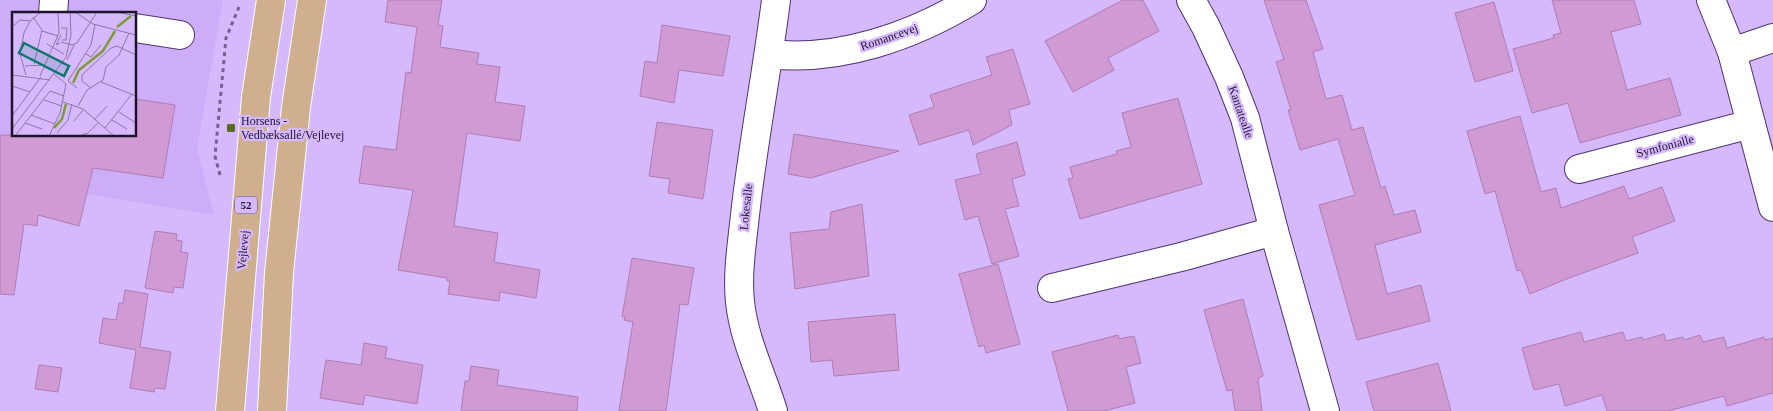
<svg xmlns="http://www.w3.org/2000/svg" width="1773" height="411" font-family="Georgia,serif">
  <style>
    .built { fill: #cdadf8; fill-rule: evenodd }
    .building { fill: #d09bd4; stroke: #af7cb3 }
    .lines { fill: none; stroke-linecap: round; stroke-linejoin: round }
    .minor-casing { stroke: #4f346e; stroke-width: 30 }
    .major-casing { stroke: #fff; stroke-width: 30 }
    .path { stroke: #74608e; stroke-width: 3; stroke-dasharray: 4 4; stroke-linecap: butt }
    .minor { stroke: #fff; stroke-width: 28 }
    .major { stroke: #d0af8f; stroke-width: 28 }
    .poi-dot { fill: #566c1c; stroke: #d6b8fd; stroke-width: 2 }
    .labels { text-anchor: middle; stroke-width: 4.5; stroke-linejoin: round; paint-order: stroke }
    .shield { fill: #d6b8fd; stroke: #56456b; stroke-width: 1 }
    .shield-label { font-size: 11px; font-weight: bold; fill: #1f142d }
    .street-label { font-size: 12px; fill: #1f142d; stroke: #d6b8fd }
    .poi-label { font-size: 12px; fill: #1f142d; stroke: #d6b8fd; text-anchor: start }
    .inset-river { fill: none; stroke: #7d9b34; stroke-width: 2.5 }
    .inset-road { fill: none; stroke: #8d76aa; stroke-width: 1 }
    .view { fill: #0f766e; fill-opacity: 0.15; stroke: #0f766e; stroke-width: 2.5 }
    .inset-edge { fill: none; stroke: #1f142d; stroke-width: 2.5 }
  </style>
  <rect width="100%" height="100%" fill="#d6b8fd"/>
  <!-- built -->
  <path class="built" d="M0,0h223l-26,148 17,67 -214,-35zM14,14h121v121h-121z"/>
  <!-- building -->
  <g class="building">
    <path d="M388,0h54l-4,25 5,1 -3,21 39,6 -2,11 23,3 -5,35 30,4 -5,35 -53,-8 -13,93 44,7 -4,29 46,8 -4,28 -36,-6 -1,9 -51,-7 2,-13h-3v-3l-49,-8 15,-80 -54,-7 5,-37 32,4 10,-78 5,1 6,-46 -32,-5z"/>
    <path d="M1123,0h20l16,31 -51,27 6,12 -41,22 -28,-51z"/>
    <path d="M1264,0h42l17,49 -10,3 13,47 16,-4 10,35 11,-3 18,61 4,-2 9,29 21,-5 6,22 -46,13 12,49 34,-9 9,36 -73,19 -38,-135 36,-10 -17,-56 -38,11 -12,-40h3l-15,-48 8,-3z"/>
    <path d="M1552,0h82l7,24 -30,8 16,58 43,-12 11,37 -101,28 -12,-40 -36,10 -19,-64 41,-11 -1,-3 8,-2z"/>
    <path d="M1494,2l19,69 -38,11 -20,-69z"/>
    <path d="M662,25l68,11 -7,40 -44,-6 -5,33 -34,-7 5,-35 12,2z"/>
    <path d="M1013,49l17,55 -21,6 3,15 -39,20 -4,-15 -50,15 -10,-30 25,-8 -4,-12 62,-20 -6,-18z"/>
    <path d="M1178,98l24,86 -122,35 -12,-40 5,-1 -3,-11 47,-13 -1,-3 15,-4 -9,-34z"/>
    <path d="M135,99l40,6 -12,73 -70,-10 -14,58 -41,-11 -1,11 -13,-2 -10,71 -14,-1v-159h135z"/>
    <path d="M1520,116l21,76 15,-4 5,20 63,-22 5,13 33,-12 13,34 -43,16 6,16 -69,25 -39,16 -9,-24 -4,1 -22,-80 -10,3 -18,-63z"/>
    <path d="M657,122l56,8 -10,69 -35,-6 2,-14 -21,-3z"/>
    <path d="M794,134l105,17 -88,27 -23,-4z"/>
    <path d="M1017,142l8,33 -13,4 7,27 -14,3 14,47 -27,8 -14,-48 -13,4 -10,-40 26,-6 -5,-20z"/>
    <path d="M862,204l7,72 -74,13 -5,-56 39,-4 2,-17z"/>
    <path d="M155,231l22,3 -1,6 6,1 -1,11 7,1 -5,35 -9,-1 -1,6 -28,-5z"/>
    <path d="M632,258l62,10 -6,37 -8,-1 -14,107h-47l14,-89 -9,-2 1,-3h-3z"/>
    <path d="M998,264l22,80 -34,9 -2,-8 -5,2 -20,-73z"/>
    <path d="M125,290l23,4 -8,53 31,5 -6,37 -10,-1 -1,4 -24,-4 6,-38 -37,-7 4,-25 13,2 3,-17h4z"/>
    <path d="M1243,299l20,77 -5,2 4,33h-27l-3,-21 -5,1 -23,-81z"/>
    <path d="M895,314l4,56 -65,6 -2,-16 -21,2 -3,-40z"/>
    <path d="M1581,332l3,10 39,-10 3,9 16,-4 1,3 21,-6 2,7 17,-4 1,3 16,-5 3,7 21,-5 3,11 37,-11 1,3 8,-2v55l-46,13 -3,-10 -56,15h-61l-5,-16 -37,11 -6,-22 -25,6 -12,-42z"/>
    <path d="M1118,335l1,4 15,-3 7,27 -15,4 9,36 -31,8h-36l-16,-59z"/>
    <path d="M364,343l23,4 -2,11 38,7 -6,39 -52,-9 -2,10 -43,-7 6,-38 35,5z"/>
    <path d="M1438,363l13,48h-77l-8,-29z"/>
    <path d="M39,365l23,3 -4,24 -23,-3z"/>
    <path d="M471,366l28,4 -2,15 81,12 -1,14h-116l4,-30h4z"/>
  </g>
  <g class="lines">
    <defs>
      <g id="minor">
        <path d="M1191,0l15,27 23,50 16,41 29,113 51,180"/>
        <path d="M1711,0l21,52 41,155"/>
        <path d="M53,14l1,-14"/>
        <path d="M135,28l45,7"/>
        <path d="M1732,52l41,-14"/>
        <path d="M770,54c69,8 143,-18 202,-54"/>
        <path d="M1579,169l172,-45"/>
        <path d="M1052,288l129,-31 93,-26"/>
        <path d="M773,411c-11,-36 -29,-71 -33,-109 -3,-29 2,-58 5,-87 8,-72 22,-143 31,-215"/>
      </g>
      <g id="major">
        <path d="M230,411l26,-314 15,-97"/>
        <path d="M272,411l7,-138 17,-166 16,-107"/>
      </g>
    </defs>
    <!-- minor casing -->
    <use href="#minor" class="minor-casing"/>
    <!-- major casing -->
    <use href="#major" class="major-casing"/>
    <!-- path -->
    <path class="path" d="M220,175l-5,-19 11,-118 13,-31"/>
    <!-- minor -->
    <use href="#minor" class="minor"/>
    <!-- major -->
    <use href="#major" class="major"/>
  </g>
  <!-- markers -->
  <rect class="poi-dot" x="226" y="123" width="10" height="10" rx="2.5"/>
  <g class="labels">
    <!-- shield labels -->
    <rect class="shield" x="235" y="196.5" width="22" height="17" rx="4"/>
    <g class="shield-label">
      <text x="246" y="209">52</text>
    </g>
    <!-- street labels -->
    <g class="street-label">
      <text transform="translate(889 37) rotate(-19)" y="4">Romancevej</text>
      <text transform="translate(1241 112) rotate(71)" y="4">Kantatealle</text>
      <text transform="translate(1665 146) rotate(-15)" y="4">Symfonialle</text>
      <text transform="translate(746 207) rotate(-84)" y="4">Lokesalle</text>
      <text transform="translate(243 250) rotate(-85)" y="4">Vejlevej</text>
    </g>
    <!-- poi labels -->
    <g class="poi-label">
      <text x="241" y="125">Horsens -<tspan x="241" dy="14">Vedbæksallé/Vejlevej</tspan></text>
    </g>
  </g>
  <!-- overview -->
  <g transform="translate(12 12)">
    <rect width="124" height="124" fill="#d6b8fd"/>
    <path class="inset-river" d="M105,15l14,-11M61,71l6,-13 24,-19 12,-20M42,116l8,-9 4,-15"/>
    <path class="inset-road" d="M63,0l18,12 43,11M105,0l19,4M21,5l9,13 -8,34M0,15l8,-7 10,1M49,16h6l-1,12h-4M30,19l16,5M49,30l11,3 5,-2 20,-31M48,31l-4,2 5,-10M35,32l17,10M74,42l5,3 10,-12M55,48l7,-15M13,54l20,-1M0,63l38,5M14,63l-6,-21 4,-21 6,-12 11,-9M28,64l19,-43 -1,-21M89,70l35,14M0,74l18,6M65,76l-9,-7 23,-36 4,-21M79,76l-9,-7v-6l29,-27 6,-2 19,9M32,88l18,6M51,90l20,7 31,27M66,94l9,-16 16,-10 3,-13 13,-12 10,-22M107,100l17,11M19,103l24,9M0,104l29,-39M83,107l12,-13M100,108l15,9M62,109l10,-12M13,111l17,6M93,116l27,-34M0,117l54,-72 5,-22 -1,-23M45,121l11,-13 4,-16M3,124l35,-45 14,5M37,124l11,-23 6,-29 -12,-10M67,124l9,-3 11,-11"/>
    <path class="view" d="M12,31l45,23 -5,10 -45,-23z"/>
    <rect width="124" height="124" class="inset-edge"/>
  </g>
</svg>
